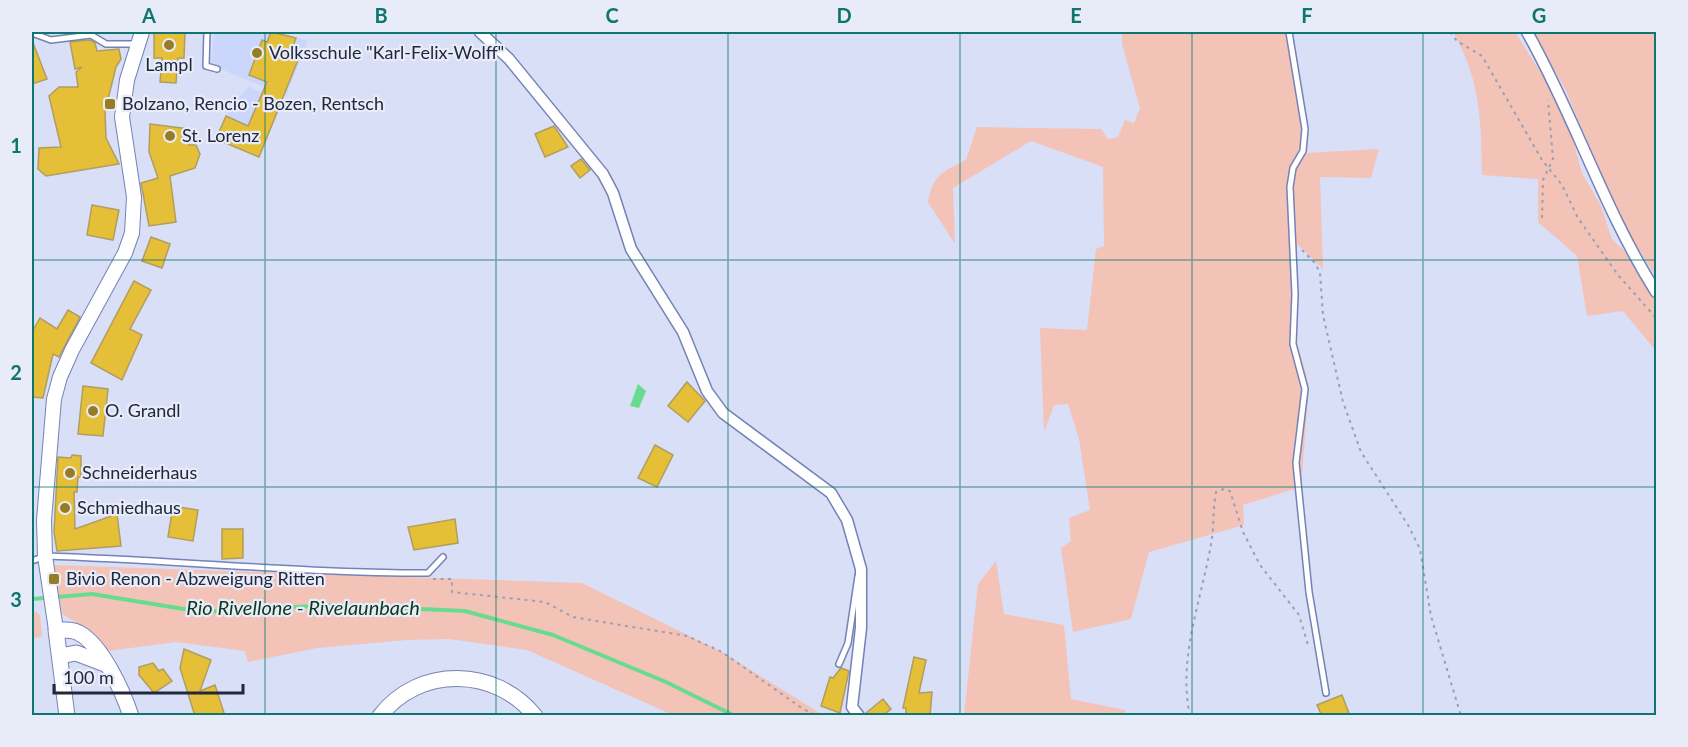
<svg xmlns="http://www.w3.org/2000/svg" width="1688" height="747" font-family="Lato,sans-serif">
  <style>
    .built { fill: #cad6fc }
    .green { fill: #f3c3b8 }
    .water { fill: #69db8f }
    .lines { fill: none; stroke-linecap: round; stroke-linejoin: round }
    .stream { stroke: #69db8f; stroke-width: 4 }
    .building { fill: #e5bf37; stroke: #b09d61; stroke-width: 1.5 }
    .service-casing { stroke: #7582b7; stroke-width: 8 }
    .minor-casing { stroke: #7582b7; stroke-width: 13 }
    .tertiary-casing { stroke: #7582b7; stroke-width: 16 }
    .secondary-casing { stroke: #7582b7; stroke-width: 17 }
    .path { stroke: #99a0b6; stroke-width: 2; stroke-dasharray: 3 4.5; stroke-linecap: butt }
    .service { stroke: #fff; stroke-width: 5 }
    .minor { stroke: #fff; stroke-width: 10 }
    .tertiary { stroke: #fff; stroke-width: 14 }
    .secondary { stroke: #fff; stroke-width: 15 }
    .grid { fill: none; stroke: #0f766e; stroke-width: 1.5; stroke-opacity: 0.55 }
    .poi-dot { fill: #967d25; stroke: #e8ecf8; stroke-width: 2 }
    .labels { text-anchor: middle; stroke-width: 4.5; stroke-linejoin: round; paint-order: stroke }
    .poi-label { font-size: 18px; fill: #21273d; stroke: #e8ecf8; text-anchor: start }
    .water-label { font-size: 20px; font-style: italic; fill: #093a1d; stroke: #e8ecf8 }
    .neatline { fill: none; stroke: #0f766e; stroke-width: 2 }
    .grid-label { font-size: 20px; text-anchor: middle; font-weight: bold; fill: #0f766e }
  </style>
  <rect width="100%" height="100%" fill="#d8dff6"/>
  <!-- built -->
  <g class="built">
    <path d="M214,32h66l28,9 -22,55 -75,-31z"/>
    <path d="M248,86l34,18 -23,53 -43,-18 10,-23z"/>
  </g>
  <!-- green -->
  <g class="green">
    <path d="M1122,32h165l20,121 72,-4 -8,29 -51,-1 3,92 -26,-25v98l12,44 -8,101 -58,18 1,20 -95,27 -18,67 -58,13 -12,-84 10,-7 -2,-23 21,-8 -11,-71 -11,-35 -14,1 -10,27 -4,-104 47,2 9,-81 8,-3 -1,-79 -72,-26 -78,47 2,56 -27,-42c5,-27 14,-30 38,-42l11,-33 124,2 7,10 10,-2 7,-17 9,3 6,-15 -18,-64z"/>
    <path d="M1453,32h62l38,60 17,37 12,44 19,33 11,33 12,12 32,50v50l-33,-40 -36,5 -10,-60 -39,-34v-43l-56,-4c-1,-55 -1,-94 -29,-143z"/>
    <path d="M1533,32h123v245l-34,-55 -56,-131z"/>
    <path d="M996,561l8,53 60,11 7,74 54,11 1,5h-162l14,-131z"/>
    <path d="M54,565l528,18 140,69 101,63h-150l-146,-65 -78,-11 -42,1 -90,8 -69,14 -3,-11 -69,-9 -68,9 -29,-27 -17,-10z"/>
    <path d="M32,609l8,6 2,22 -10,1z"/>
  </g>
  <!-- water -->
  <path class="water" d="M638,384l8,7 -7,17 -9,-2z"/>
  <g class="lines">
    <!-- stream -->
    <path class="stream" d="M32,599l60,-5 110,18 132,-7 131,6 88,24 113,47 69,34"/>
  </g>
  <!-- building -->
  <g class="building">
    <path d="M154,32h31l-1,26h-6l-2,25 -16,-1 2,-24h-8z"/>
    <path d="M271,32l25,6 -7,19 9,3 -39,97 -43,-18 10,-23 22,10 19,-44 -18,-7 13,-35 5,2z"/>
    <path d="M32,40l15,39 -15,5z"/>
    <path d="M90,40l5,3 2,8 22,-2 2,10 -5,8 -11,44 1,27 13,26 -73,12 -8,-7 1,-21 22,-1 -12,-51 10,-9h19l-2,-15 6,-5 -7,2 -5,-27z"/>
    <path d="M150,124l39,5v16h7l4,9 -5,14 -25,8 6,46 -27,4 -8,-43 17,-5 -9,-26z"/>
    <path d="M554,126l14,21 -23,10 -10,-23z"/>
    <path d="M581,159l9,11 -10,8 -9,-12z"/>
    <path d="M92,205l27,5 -6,30 -26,-5z"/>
    <path d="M151,237l19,7 -8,24 -20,-7z"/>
    <path d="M134,281l17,9 -21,39 12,6 -20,45 -31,-17z"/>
    <path d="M68,310l12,7 -21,40 -6,-3 -10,44 -11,-1v-65l8,-14 17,11z"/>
    <path d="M687,382l18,19 -17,21 -20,-16z"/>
    <path d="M83,386l25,3 -5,47 -25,-2z"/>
    <path d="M655,445l18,10 -16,32 -19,-9z"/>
    <path d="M72,455l9,1v21h-3l-1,15h-3l1,37 42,-15 4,32 -64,5 -3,-19 4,-75 13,1z"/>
    <path d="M173,506l25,4 -5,31 -25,-4z"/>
    <path d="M455,519l3,24 -44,7 -6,-23z"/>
    <path d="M222,529h21v29l-21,1z"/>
    <path d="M184,649l27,11 -11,31 15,-6 10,31h-30l-15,-48z"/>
    <path d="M914,657l12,3 -7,33 13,-1 -2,24h-24v-8h-3z"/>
    <path d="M153,663l6,8 4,-2 9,12 -18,12 -15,-18v-8z"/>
    <path d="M841,668l8,3 -9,42 -19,-7 9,-29 3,1z"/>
    <path d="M1342,695l8,21h-28l-5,-11z"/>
    <path d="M883,699l8,10 -9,7h-16v-3z"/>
  </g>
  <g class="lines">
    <defs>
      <g id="service">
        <path d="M207,32l-1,34 11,3"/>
        <path d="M1289,32l16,97 -2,22 -10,17 -3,19 5,107 -2,50 12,45 -9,74 13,129 17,101"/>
        <path d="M32,33l19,7 40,-5 15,9h31"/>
        <path d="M32,561l13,-5c128,4 255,17 383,17l15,-16"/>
        <path d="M839,664l9,-21 10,-67"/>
      </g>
      <g id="minor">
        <path d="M480,32l29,27 94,115 10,19 18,56 52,83 24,59 16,22 108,80 16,27 14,49v59l-9,79 7,9"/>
        <path d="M1527,32c48,85 77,178 129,260"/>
      </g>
      <path id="tertiary" d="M56,630l-11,-74 -1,-36 10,-121 6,-22 12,-27 53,-97 7,-20 2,-36 -12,-80 5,-37 15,-48"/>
      <g id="secondary">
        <path d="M60,656l16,-3 29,11"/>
        <path d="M67,716l-11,-86c9,0 16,-1 23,3 23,12 44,59 52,83"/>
        <path d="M380,716c39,-51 116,-49 155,0"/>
      </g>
    </defs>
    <!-- service casing -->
    <use href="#service" class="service-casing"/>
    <!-- minor casing -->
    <use href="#minor" class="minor-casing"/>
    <!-- tertiary casing -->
    <use href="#tertiary" class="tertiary-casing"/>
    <!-- secondary casing -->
    <use href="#secondary" class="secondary-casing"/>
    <!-- path -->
    <g class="path">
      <path d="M1450,32l7,9 25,15 60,104 20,25 16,33 40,57 38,43"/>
      <path d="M1542,218l1,-38 10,-21 -5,-59"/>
      <path d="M1302,250l13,13 5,10 3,42 20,87 18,50 47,73 12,24 11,67 30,100"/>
      <path d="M433,579h19v13l93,10 28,15 114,19 35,16 81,57 15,7"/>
      <path d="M1190,716c-13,-60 13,-119 22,-178 2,-15 1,-31 4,-46l8,-3 6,2 13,41 17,33 39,50 9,30"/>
    </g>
    <!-- service -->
    <use href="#service" class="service"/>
    <!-- minor -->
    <use href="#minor" class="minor"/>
    <!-- tertiary -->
    <use href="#tertiary" class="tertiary"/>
    <!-- secondary -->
    <use href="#secondary" class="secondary"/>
  </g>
  <!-- grid -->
  <path class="grid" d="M265,32v684M496,32v684M728,32v684M960,32v684M1192,32v684M1423,32v684M32,260h1624M32,487h1624"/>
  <!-- markers -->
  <g class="poi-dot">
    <circle cx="169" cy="45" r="6"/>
    <circle cx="257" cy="53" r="6"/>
    <rect x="104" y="98" width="12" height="12" rx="3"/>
    <circle cx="170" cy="136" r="6"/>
    <circle cx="93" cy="411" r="6"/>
    <circle cx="70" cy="473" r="6"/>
    <circle cx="65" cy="508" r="6"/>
    <rect x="48" y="573" width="12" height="12" rx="3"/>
  </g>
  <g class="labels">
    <!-- poi labels -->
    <g class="poi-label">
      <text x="269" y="59">Volksschule "Karl-Felix-Wolff"</text>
      <text x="169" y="71" text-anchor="middle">Lampl</text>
      <text x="122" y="110">Bolzano, Rencio - Bozen, Rentsch</text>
      <text x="182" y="142">St. Lorenz</text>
      <text x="105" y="417">O. Grandl</text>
      <text x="82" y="479">Schneiderhaus</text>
      <text x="77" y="514">Schmiedhaus</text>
      <text x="66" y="585">Bivio Renon - Abzweigung Ritten</text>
    </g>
    <!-- water labels -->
    <g class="water-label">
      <text x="303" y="615">Rio Rivellone - Rivelaunbach</text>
    </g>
  </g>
  <!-- border -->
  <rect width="1688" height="747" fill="none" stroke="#e8ecf8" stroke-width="66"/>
  <!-- scale -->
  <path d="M54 684v9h189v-9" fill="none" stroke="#21273d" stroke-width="3"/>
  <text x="63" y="684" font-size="18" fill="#21273d" stroke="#e8ecf8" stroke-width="4.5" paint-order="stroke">100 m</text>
  <rect x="33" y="33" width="1622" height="681" class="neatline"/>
  <g class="grid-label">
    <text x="149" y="23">A</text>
    <text x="381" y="23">B</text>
    <text x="612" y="23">C</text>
    <text x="844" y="23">D</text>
    <text x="1076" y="23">E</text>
    <text x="1307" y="23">F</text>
    <text x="1539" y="23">G</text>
    <text x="16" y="153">1</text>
    <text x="16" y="380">2</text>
    <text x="16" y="607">3</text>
  </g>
</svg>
